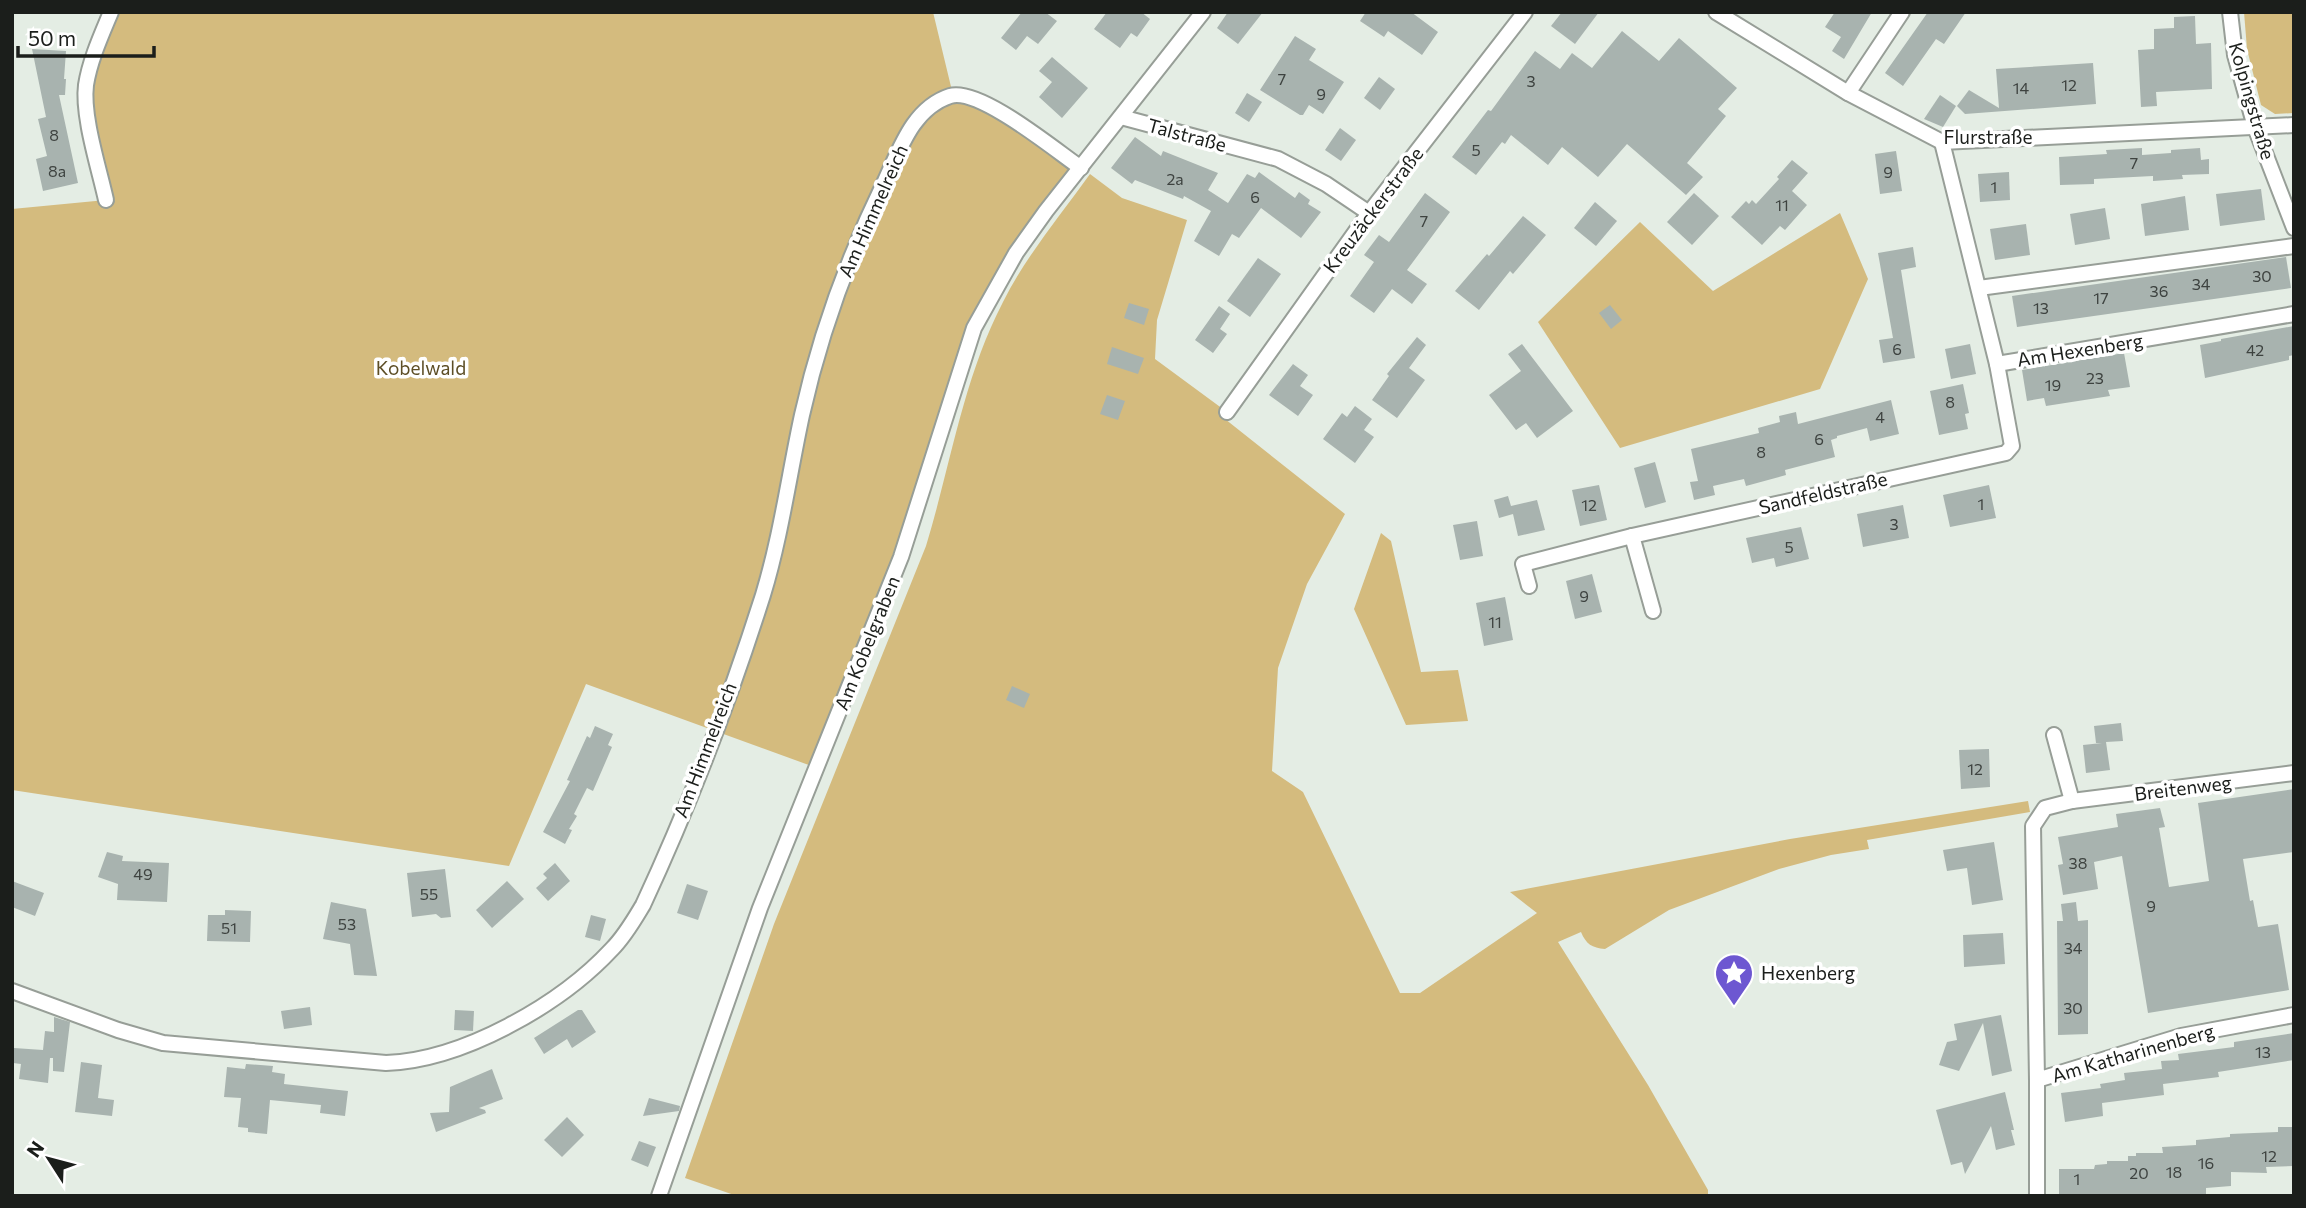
<svg xmlns="http://www.w3.org/2000/svg" width="2306" height="1208" font-family="Commissioner,sans-serif">
  <style>
    .green { fill: #d4bb7e }
    .building { fill: #a8b3af }
    .lines { fill: none; stroke-linecap: round; stroke-linejoin: round }
    .street-casing { stroke: #979e97; stroke-width: 18 }
    .street { stroke: #fff; stroke-width: 14 }
    .labels { text-anchor: middle; stroke-width: 7; stroke-linejoin: round; paint-order: stroke }
    .number-label { font-size: 16px; fill: #3e4340 }
    .street-label { font-size: 19px; fill: #1b1e1b; stroke: #fff }
    .park-label { font-size: 19px; fill: #5d4e26; stroke: #fff }
    .poi-label { font-size: 19px; fill: #1b1e1b; stroke: #fff; text-anchor: start }
  </style>
  <rect width="100%" height="100%" fill="#e4ede4"/>
  <!-- green -->
  <g class="green">
    <path d="M111,12h822l20,83h12l116,73 -87,122 -177,478 -231,-84 -77,182 -497,-76v-581l94,-9 -20,-113z"/>
    <path d="M2244,12h50v101l-19,1 -14,-9 -14,-56z"/>
    <path d="M1090,174l32,24 65,22 -30,100 -2,39 72,53 -2,7 120,95 -38,70 -29,84 -6,103 31,21 97,201h20l117,-80 -27,-21 280,-53 238,-38 2,11 -163,28 2,9 -38,6 -52,14 -110,41 -64,39c-13,-1 -19,-5 -24,-17l-23,10 90,143 60,105v6h-971l-52,-18 89,-254 152,-378c25,-82 37,-167 77,-244 23,-46 57,-86 87,-128z"/>
    <path d="M1840,213l28,66 -48,110 -200,59 -82,-126 102,-100 73,69z"/>
    <path d="M1381,533l10,8 30,131 37,-2 10,51 -62,4 -52,-116z"/>
  </g>
  <!-- building -->
  <g class="building">
    <path d="M1022,12h23l12,9 -19,23 -11,-8 -11,14 -15,-12z"/>
    <path d="M1107,12h34l9,7 -13,18 -6,-4 -11,15 -26,-19z"/>
    <path d="M1228,12h35l-25,32 -21,-16z"/>
    <path d="M1366,12h45l27,20 -16,23 -34,-24 -4,6 -24,-16z"/>
    <path d="M1562,12h37l-24,32 -24,-18z"/>
    <path d="M1835,12h37l-28,47 -12,-8 9,-14 -16,-10z"/>
    <path d="M1928,12h38l-22,32 -8,-5 -33,47 -18,-13z"/>
    <path d="M2195,16l1,28 15,-1 1,46 -56,3 1,14 -16,1 -3,-57 16,-1v-20l20,-1v-11z"/>
    <path d="M1622,31l37,30 20,-23 58,50 -19,21 8,7 -39,47 16,14 -17,18 -59,-51 -29,33 -36,-30 -14,18 -37,-30 -6,9 -3,-2 -26,33 -24,-18 36,-47 3,1 44,-60 25,18 12,-16 20,15z"/>
    <path d="M1295,36l21,13 -7,11 35,22 -21,32 -14,-9 -6,10h-3l-40,-25z"/>
    <path d="M32,49l34,2 -2,28h2l-1,16h-6l19,88 -35,8 -7,-32 11,-3 -9,-37 8,-2z"/>
    <path d="M1052,57l36,31 -26,30 -23,-21 13,-15 -13,-11z"/>
    <path d="M2093,63l3,41 -131,10 -8,-8 12,-16 30,18 -3,-39z"/>
    <path d="M1379,77l16,12 -15,21 -16,-12z"/>
    <path d="M1247,93l15,9 -13,20 -14,-9z"/>
    <path d="M1940,95l16,11 -13,21 -19,-8z"/>
    <path d="M1340,128l16,12 -15,21 -16,-11z"/>
    <path d="M1135,137l26,19 2,-5 55,22 -10,17 20,13 19,-29 8,4 4,-6 36,26 4,-6 11,8 -2,4 13,8 -20,26 -40,-30 -22,30 -7,-4 -13,22 -25,-15 17,-30 -27,-15 -1,3 -48,-19 -3,4 -21,-16z"/>
    <path d="M2142,148v7l29,-2v-3l29,-2 1,12 8,-1v15l-27,1 1,4 -30,2v-5l-59,3v5l-34,1 -1,-28 48,-3 -1,-4z"/>
    <path d="M1896,151l6,40 -22,3 -5,-40z"/>
    <path d="M1792,160l16,13 -16,18 15,14 -22,25 -5,-4 -18,19 -31,-28 15,-16 3,3 3,-4 4,4 23,-25 -2,-2z"/>
    <path d="M2009,172l1,28 -30,2 -2,-28z"/>
    <path d="M2261,189l4,31 -45,6 -4,-32z"/>
    <path d="M1425,193l25,19 -43,58 20,14 -15,20 -20,-15 -18,24 -24,-17 24,-34 -10,-7 15,-20 10,7z"/>
    <path d="M1694,193l25,23 -27,29 -25,-23z"/>
    <path d="M2185,196l4,34 -44,6 -4,-32z"/>
    <path d="M1595,202l22,19 -21,25 -22,-18z"/>
    <path d="M2105,208l5,31 -35,6 -5,-31z"/>
    <path d="M1523,216l23,19 -33,39 -3,-3 -31,39 -24,-19 32,-37 2,2z"/>
    <path d="M2026,224l4,31 -35,5 -5,-31z"/>
    <path d="M1913,247l3,20 -15,3 14,88 -32,5 -4,-23 14,-2 -15,-85z"/>
    <path d="M2286,257l5,31 -274,39 -5,-31z"/>
    <path d="M1258,258l23,16 -31,43 -23,-16z"/>
    <path d="M1129,303l20,6 -5,16 -20,-7z"/>
    <path d="M1610,305l12,15 -11,9 -12,-16z"/>
    <path d="M1219,306l11,8 -10,15 7,5 -14,19 -18,-13z"/>
    <path d="M2294,326v29l-5,1v4l-84,18 -5,-33 21,-4v-2z"/>
    <path d="M1417,337l9,8 -17,23 16,12 -28,38 -25,-18 17,-24 -2,-2z"/>
    <path d="M1522,344l51,67 -36,27 -11,-15 -10,7 -27,-35 32,-24 -13,-17z"/>
    <path d="M1970,344l6,30 -25,5 -6,-30z"/>
    <path d="M1112,347l32,11 -6,16 -31,-10z"/>
    <path d="M2124,353l6,34 -22,3 2,6 -64,10 -2,-8 -17,3 -5,-31z"/>
    <path d="M1293,364l15,11 -8,11 13,9 -15,21 -29,-21z"/>
    <path d="M1963,384l6,29 -4,1 3,15 -29,6 -9,-44z"/>
    <path d="M1107,395l18,6 -7,19 -18,-6z"/>
    <path d="M1891,400l8,34 -29,7 -3,-13 -30,8v2l-6,2 4,17 -50,13 1,5 -40,11 -2,-7 -31,7 2,9 -21,5 -4,-18 8,-1 -7,-32 68,-16 -1,-5 22,-6 -1,-6 17,-4 2,12z"/>
    <path d="M1355,406l17,13 -8,11 10,7 -19,26 -32,-24 19,-26 5,4z"/>
    <path d="M1655,462l11,40 -21,6 -11,-40z"/>
    <path d="M1599,485l8,35 -27,6 -8,-36z"/>
    <path d="M1989,485l7,33 -46,9 -7,-32z"/>
    <path d="M1508,496l3,10 26,-6 8,30 -27,6 -5,-22 -14,4 -5,-18z"/>
    <path d="M1903,505l6,33 -46,9 -6,-33z"/>
    <path d="M1477,521l6,35 -23,4 -7,-35z"/>
    <path d="M1801,527l8,32 -33,8 -2,-9 -22,5 -6,-25z"/>
    <path d="M1592,574l10,38 -27,7 -9,-38z"/>
    <path d="M1505,597l8,43 -29,6 -8,-43z"/>
    <path d="M1012,686l18,8 -6,14 -18,-8z"/>
    <path d="M2121,723l2,18 -17,1 4,28 -24,3 -3,-28 19,-2h-6l-2,-17z"/>
    <path d="M595,726l18,8 -5,11 4,2 -19,44 -6,-3 -13,26 3,2 -8,13 3,1 -7,14 -22,-12 27,-51 -3,-1 20,-44 3,2z"/>
    <path d="M1989,749l1,38 -29,2 -2,-39z"/>
    <path d="M2294,789v63l-51,7 7,42 3,-1 5,27 20,-3 11,66 -141,23 -26,-157 -28,6 4,27 -35,6 -5,-30 5,-1 -5,-27 60,-10 -2,-13 44,-6 5,19 -6,1 10,59 40,-6 -11,-78z"/>
    <path d="M1994,842l9,58 -31,5 -5,-37 -20,3 -4,-21z"/>
    <path d="M107,852l16,4 -1,5 47,2 -2,39 -50,-2 1,-16 -20,-7z"/>
    <path d="M555,863l15,18 -22,20 -12,-13 11,-10 -4,-4z"/>
    <path d="M445,869l6,48 -10,1 -5,-4 -24,3 -5,-44z"/>
    <path d="M12,881l32,12 -9,23 -23,-9z"/>
    <path d="M507,881l17,18 -32,29 -16,-18z"/>
    <path d="M687,884l21,7 -10,29 -21,-7z"/>
    <path d="M331,902l35,7 11,67 -23,-1 -4,-31 -27,-5z"/>
    <path d="M2076,902l2,19 10,-1v114l-30,1 -1,-114h6l-2,-17z"/>
    <path d="M225,910l26,1 -1,31 -43,-1 1,-26h17z"/>
    <path d="M591,915l15,4 -6,22 -15,-4z"/>
    <path d="M2003,933l2,31 -41,3 -1,-32z"/>
    <path d="M310,1007l2,18 -28,4 -3,-18z"/>
    <path d="M455,1010l19,1 -1,20 -19,-1z"/>
    <path d="M578,1010h4l14,22 -24,16 -5,-9 -23,15 -10,-16z"/>
    <path d="M2001,1015l11,56 -20,5 -9,-53 -24,48 -20,-6 8,-23 10,-2 -3,-16z"/>
    <path d="M54,1017l16,5 -6,50 -11,-1v-13h-3l-2,25 -29,-4 2,-15 -8,-1 1,-15 29,2 2,-19 9,1z"/>
    <path d="M2294,1033v27l-76,12 1,5 -56,7 1,11 -62,8 1,13 -38,6 -4,-29 40,-5 -1,-4 25,-4 -1,-7 38,-4 -1,-8 18,-1 -1,-6 56,-7v-5z"/>
    <path d="M81,1062l21,3 -4,33 16,2 -2,16 -37,-4z"/>
    <path d="M246,1064l27,2 -1,6 13,2 -1,10 64,7 -3,25 -25,-3 1,-8 -51,-5 -3,34 -19,-2v-4l-10,-1 3,-29 -17,-1 3,-30 18,2z"/>
    <path d="M492,1069l11,30 -24,9 6,2 1,3 -50,19 -6,-19 19,-1 1,-25z"/>
    <path d="M2005,1092l9,38h-3l4,15 -19,5 -5,-24 -26,48 -3,-12 -11,3 -15,-55z"/>
    <path d="M649,1098l31,8 -1,5 -36,5z"/>
    <path d="M567,1117l17,18 -22,22 -18,-17z"/>
    <path d="M2278,1127h16v39l-28,1 1,6 -36,-1v14l-25,2v8h-147v-27h35l1,-4 12,-1v-3h21v-5h8v-3h27l-1,-6 34,-2v-5l34,-3v-3l48,-2z"/>
    <path d="M639,1141l17,6 -8,20 -17,-7z"/>
  </g>
  <g class="lines">
    <defs>
      <g id="street">
        <path d="M1716,12l132,81 94,49 352,-17"/>
        <path d="M2230,12l5,43 20,72 39,101"/>
        <path d="M1848,93l54,-81"/>
        <path d="M1121,117l157,42 48,25 43,29"/>
        <path d="M106,200c-7,-32 -24,-84 -20,-115 4,-25 15,-49 25,-73"/>
        <path d="M1979,288l315,-42"/>
        <path d="M1997,364l297,-50"/>
        <path d="M1227,412l142,-199 156,-201"/>
        <path d="M1632,536l21,75"/>
        <path d="M1529,586l-6,-22 109,-28 374,-83 6,-7 -15,-82 -55,-222"/>
        <path d="M2054,735l18,66"/>
        <path d="M2294,773l-222,28 -27,7 -12,18 4,254 144,-44 113,-21"/>
        <path d="M12,991l106,39 45,13 223,20c77,-3 174,-58 226,-114 13,-13 22,-29 31,-44 46,-99 87,-206 120,-310 18,-59 26,-120 39,-180 18,-81 47,-160 83,-234 15,-32 28,-73 65,-85 29,-9 105,54 131,72"/>
        <path d="M2037,1080v116"/>
        <path d="M659,1196l101,-288 141,-351 73,-229 42,-75 30,-42 157,-199"/>
      </g>
    </defs>
    <!-- street casing -->
    <use href="#street" class="street-casing"/>
    <!-- street -->
    <use href="#street" class="street"/>
  </g>
  <!-- icons -->
  <defs>
    <symbol id="sight-pin" viewBox="-11 -11 22 30"><path d="M0 17L-7.5 6A9.5 9.5 0 1 1 7.5 6Z" fill="#6d57d1" stroke="#fff"/><path d="M0-6L1.8-2.2L6-1.7L2.9 1.2L3.7 5.4L0 3.3L-3.7 5.4L-2.9 1.2L-6-1.7L-1.8-2.2Z" fill="#fff"/></symbol>
  </defs>
  <g fill-rule="evenodd">
    <use href="#sight-pin" x="1712" y="951" width="44" height="60"/>
  </g>
  <g class="labels">
    <!-- number labels -->
    <g class="number-label">
      <text x="1282" y="85">7</text>
      <text x="1531" y="87">3</text>
      <text x="2069" y="91">12</text>
      <text x="2021" y="94">14</text>
      <text x="1321" y="100">9</text>
      <text x="54" y="141">8</text>
      <text x="1476" y="156">5</text>
      <text x="2134" y="169">7</text>
      <text x="57" y="177">8a</text>
      <text x="1888" y="178">9</text>
      <text x="1175" y="185">2a</text>
      <text x="1994" y="193">1</text>
      <text x="1255" y="203">6</text>
      <text x="1782" y="211">11</text>
      <text x="1424" y="227">7</text>
      <text x="2262" y="282">30</text>
      <text x="2201" y="290">34</text>
      <text x="2159" y="297">36</text>
      <text x="2101" y="304">17</text>
      <text x="2041" y="314">13</text>
      <text x="1897" y="355">6</text>
      <text x="2255" y="356">42</text>
      <text x="2095" y="384">23</text>
      <text x="2053" y="391">19</text>
      <text x="1950" y="408">8</text>
      <text x="1880" y="423">4</text>
      <text x="1819" y="445">6</text>
      <text x="1761" y="458">8</text>
      <text x="1981" y="510">1</text>
      <text x="1589" y="511">12</text>
      <text x="1894" y="530">3</text>
      <text x="1789" y="553">5</text>
      <text x="1584" y="602">9</text>
      <text x="1495" y="628">11</text>
      <text x="1975" y="775">12</text>
      <text x="2078" y="869">38</text>
      <text x="143" y="880">49</text>
      <text x="429" y="900">55</text>
      <text x="2151" y="912">9</text>
      <text x="347" y="930">53</text>
      <text x="229" y="934">51</text>
      <text x="2073" y="954">34</text>
      <text x="2073" y="1014">30</text>
      <text x="2263" y="1058">13</text>
      <text x="2269" y="1162">12</text>
      <text x="2206" y="1169">16</text>
      <text x="2174" y="1178">18</text>
      <text x="2139" y="1179">20</text>
      <text x="2077" y="1185">1</text>
    </g>
    <!-- street labels -->
    <g class="street-label">
      <text transform="translate(2252 101) rotate(74)" y="7">Kolpingstraße</text>
      <text transform="translate(1187 135) rotate(15)" y="7">Talstraße</text>
      <text x="1988" y="144">Flurstraße</text>
      <text transform="translate(1373 210) rotate(-53)" y="7">Kreuzäckerstraße</text>
      <text transform="translate(873 211) rotate(-66)" y="7">Am Himmelreich</text>
      <text transform="translate(2080 350) rotate(-9)" y="7">Am Hexenberg</text>
      <text transform="translate(1823 493) rotate(-13)" y="7">Sandfeldstraße</text>
      <text transform="translate(867 643) rotate(-68)" y="7">Am Kobelgraben</text>
      <text transform="translate(705 750) rotate(-69)" y="7">Am Himmelreich</text>
      <text transform="translate(2183 788) rotate(-7)" y="7">Breitenweg</text>
      <text transform="translate(2133 1053) rotate(-16)" y="7">Am Katharinenberg</text>
    </g>
    <!-- park labels -->
    <g class="park-label">
      <text x="421" y="375">Kobelwald</text>
    </g>
    <!-- poi labels -->
    <g class="poi-label">
      <text x="1761" y="980">Hexenberg</text>
    </g>
  </g>
  <!-- border -->
  <rect width="2306" height="1208" fill="none" stroke="#1b1e1b" stroke-width="28"/>
  <!-- north arrow -->
  <g transform="translate(49 1159) rotate(306)" stroke="#ffffff" stroke-width="5" paint-order="stroke">
  <path d="M0-5L12 26L0 18L-12 26Z" fill="#1b1e1b"/>
  <text y="-10" font-size="19" font-weight="bold" text-anchor="middle" fill="#1b1e1b">N</text>
  </g>
  <!-- scale -->
  <path d="M18 46v10h136v-10" fill="none" stroke="#1b1e1b" stroke-width="3.5"/>
  <text x="28" y="46" font-size="21" fill="#1b1e1b" stroke="#ffffff" stroke-width="5" paint-order="stroke">50 m</text>
</svg>
